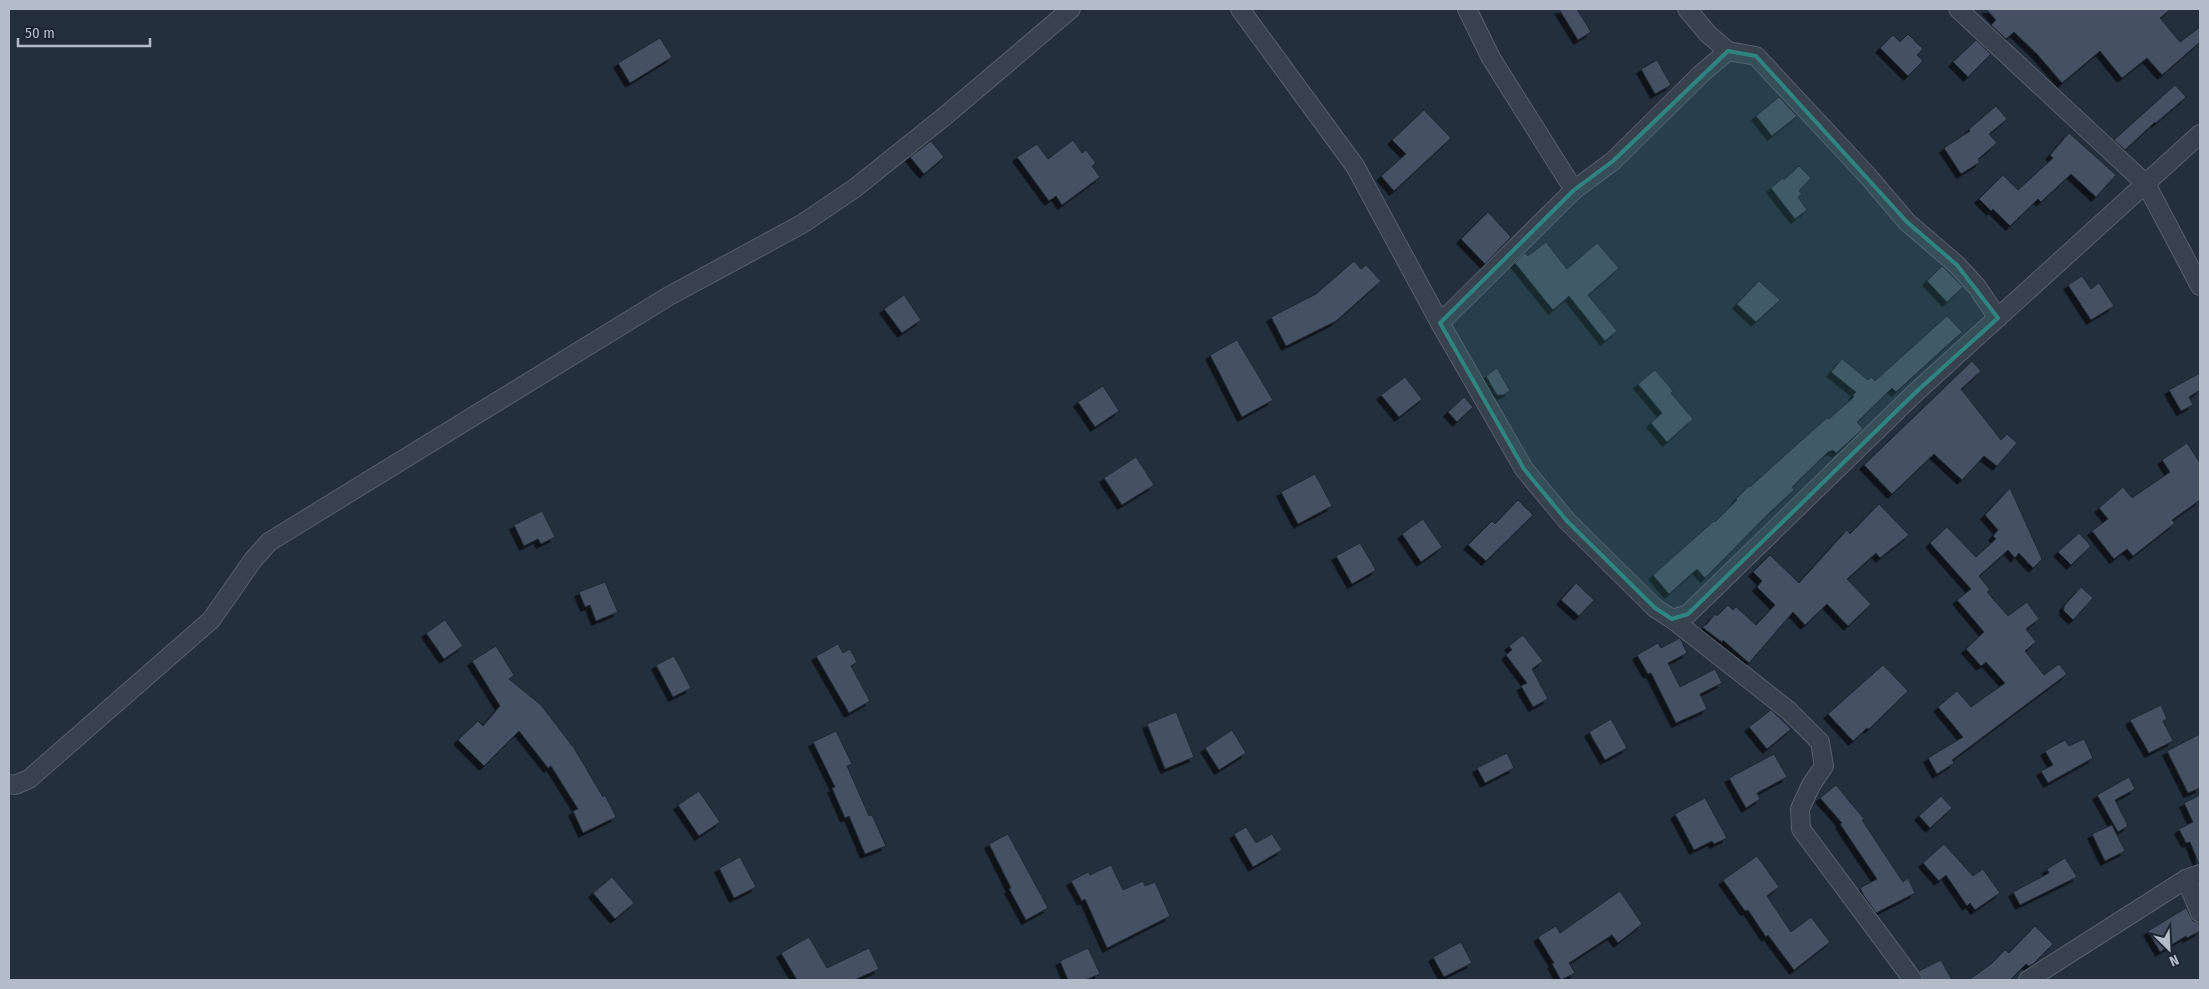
<svg xmlns="http://www.w3.org/2000/svg" width="2209" height="989" font-family="'Fira Sans Condensed',sans-serif">
  <style>
    .building { fill: #455162; stroke: #1f2835; filter: url(#shadow) }
    .lines { fill: none; stroke-linecap: round; stroke-linejoin: round }
    .street-casing { stroke: #565f6c; stroke-width: 20 }
    .street { stroke: #38414e; stroke-width: 18 }
    .marked { fill: #308480; fill-opacity: 0.2; stroke: #308480; stroke-width: 4; stroke-linejoin: round }
  </style>
  <defs>
    <filter id="shadow"><feDropShadow dx="-4.5" dy="4.5" stdDeviation="0" flood-color="#0009"/></filter>
  </defs>
  <rect width="100%" height="100%" fill="#242f3e"/>
  <!-- building -->
  <g class="building">
    <path d="M1559,9h18l14,23 -13,8z"/>
    <path d="M1986,9h185l-11,9 20,24 20,-15v15l-38,33 -15,-17 -25,20 -22,-27 -38,32 -25,-29 -23,-22 -8,7 -15,-14 5,-5z"/>
    <path d="M1908,34l15,15 -6,6 6,6 -15,15 -28,-28 13,-13 7,7z"/>
    <path d="M660,38l12,19 -42,26 -12,-20z"/>
    <path d="M1976,40l15,14 -23,23 -15,-15z"/>
    <path d="M1657,60l14,25 -16,9 -14,-25z"/>
    <path d="M2175,85l11,12 -30,26 -1,-1 -30,28 -11,-10z"/>
    <path d="M1779,97l18,19 -25,20 -16,-20z"/>
    <path d="M1996,106l11,13 -18,15 8,9 -19,16 2,3 -19,12 -17,-26 26,-17 -1,-2z"/>
    <path d="M1424,110l27,28 -57,53 -13,-15 25,-22 -14,-14z"/>
    <path d="M2069,133l47,42 -20,22 -25,-23 -30,28 -3,-3 -28,27 -17,-17 -2,2 -12,-12 24,-24 15,15 35,-32 -3,-3z"/>
    <path d="M1073,140l9,13 4,-3 10,13 -4,3 8,11 -38,28 -6,-9 -7,5 -32,-44 20,-13 11,15z"/>
    <path d="M931,141l13,16 -20,17 -14,-17z"/>
    <path d="M1799,166l12,12 -12,13 3,3 -4,3 9,13 -12,9 -24,-31 12,-10 1,2z"/>
    <path d="M1488,212l23,25 -26,27 -24,-25z"/>
    <path d="M1546,242l21,27 30,-26 22,25 -31,27 29,36 -12,10 -36,-45 -16,14 -38,-47 10,-10 3,3z"/>
    <path d="M1354,261l7,8 5,-4 15,16 -45,40 -50,25 -15,-29 45,-23z"/>
    <path d="M1942,266l21,21 -16,15 -20,-21z"/>
    <path d="M2082,276l9,13 8,-6 15,23 -23,14 -23,-35z"/>
    <path d="M1759,281l21,19 -24,22 -19,-18z"/>
    <path d="M904,295l17,25 -19,13 -18,-24z"/>
    <path d="M1947,316l15,16 -66,60 -4,-4 -35,34 6,7 -27,24 -3,-3 -5,2 -36,35 2,3 -27,25 -62,63 -8,-9 -28,25 -16,-19 61,-54 1,1 22,-22 -1,-1 13,-13 1,1 52,-47 25,-22 2,1 25,-22 -1,-2 3,-3 -25,-20 11,-13 26,21 3,-3 4,4z"/>
    <path d="M1237,340l36,60 -31,17 -32,-62z"/>
    <path d="M1972,361l9,10 -20,18 40,51 6,-6 10,9 -20,23 -13,-10 -22,24 -28,-26 -42,40 -28,-29z"/>
    <path d="M1497,368l13,23 -7,4h-6l-11,-19z"/>
    <path d="M1655,370l18,21 -2,2 22,26 -26,23 -16,-19 11,-10 -24,-29z"/>
    <path d="M2200,373v17l-11,7 4,8 -12,6 -12,-21z"/>
    <path d="M1405,377l17,22 -23,18 -18,-22z"/>
    <path d="M1103,386l16,25 -24,16 -17,-25z"/>
    <path d="M1464,397l9,10 -16,15 -9,-10z"/>
    <path d="M2187,443l13,20v37l-28,20 3,3 -42,33 -6,-7 -13,10 -22,-28 16,-12 -9,-11 24,-21 9,11 38,-26 -8,-12z"/>
    <path d="M1136,457l18,28 -32,20 -18,-27z"/>
    <path d="M1315,474l17,32 -34,18 -17,-32z"/>
    <path d="M2010,488l32,71 -9,9 -14,-15 -4,5 -7,-8 -29,26 11,14 -3,2 21,24 19,-14 12,17 -13,10 10,13 -11,9 19,24 15,-11 8,10 -115,86 2,3 -17,11 -9,-16 35,-21 -25,-30 19,-16 14,16 34,-24 -19,-21 -5,4 -15,-17 18,-17 -27,-32 14,-11 -41,-46 17,-16 29,30 20,-18 -3,-3 5,-6 -13,-15z"/>
    <path d="M1518,500l15,15 -47,46 -18,-16 24,-24 3,3z"/>
    <path d="M1879,504l30,31 -29,23 -4,-5 -29,26 24,25 -23,22 -21,-22 -22,21 -12,-13 -44,51 -26,-23 -1,2 -20,-15 5,-3 8,-10 2,2 11,-11 5,5 3,-3 20,18 19,-20 -18,-18 5,-6 -9,-9 17,-17 29,28 48,-53 3,4z"/>
    <path d="M542,511l13,26 -14,7 -3,-5 -14,7 -10,-21z"/>
    <path d="M1423,519l19,28 -21,15 -19,-28z"/>
    <path d="M2079,533l12,13 -20,19 -13,-13z"/>
    <path d="M1360,543l16,27 -24,14 -16,-28z"/>
    <path d="M605,582l13,30 -22,9 -6,-16 -5,2 -6,-15z"/>
    <path d="M1576,583l18,17 -15,16 -18,-16z"/>
    <path d="M2081,587l12,11 -20,22 -9,-9v-5z"/>
    <path d="M445,620l18,26 -19,13 -18,-26z"/>
    <path d="M1523,635l20,26 -11,8 16,30 -15,8 -12,-21 6,-3 -21,-28 6,-5 -3,-4z"/>
    <path d="M1680,638l7,15 -19,10 12,24 35,-18 7,14 -22,11 7,15 -31,14 -25,-50 -3,1 -11,-19 21,-12 3,5z"/>
    <path d="M838,644l5,9 7,-4 7,13 -6,4 19,35 -21,12 -33,-57z"/>
    <path d="M496,646l18,29 -5,4 32,26 33,43 29,49 2,-2 11,22 -33,16 -10,-22 5,-2 -27,-43 -3,2 -29,-37 -35,35 -26,-26 20,-19 5,5 17,-20 -28,-45z"/>
    <path d="M674,656l17,32 -18,9 -17,-32z"/>
    <path d="M1883,665l25,26 -39,38 -2,-1 -14,13 -25,-27z"/>
    <path d="M2161,705l6,14 -4,2 10,20 -24,12 -19,-33z"/>
    <path d="M1771,710l20,19 -24,20 -18,-22z"/>
    <path d="M1176,712l18,45 -29,12 -18,-45z"/>
    <path d="M1611,719l16,29 -22,12 -16,-28z"/>
    <path d="M1232,730l14,23 -27,17 -14,-22z"/>
    <path d="M836,731l16,33 -5,2 22,50 3,-1 14,31 -21,8 -16,-38 -4,2 -13,-30 3,-1 -22,-45z"/>
    <path d="M2200,734v54l-12,5 -21,-42z"/>
    <path d="M2084,739l9,19 -45,25 -7,-12 12,-6 -8,-14 20,-11 4,6z"/>
    <path d="M1507,753l7,15 -29,15 -8,-15z"/>
    <path d="M1774,754l13,23 -30,16 3,6 -14,9 -17,-30z"/>
    <path d="M2129,777l6,12 -20,11 13,26 -10,6 -21,-37z"/>
    <path d="M1836,785l28,34 -2,1 41,62 5,-4 7,15 -39,20 -12,-17 -4,-8 17,-9 -37,-55 2,-1 -22,-25z"/>
    <path d="M699,791l21,31 -21,14 -21,-31z"/>
    <path d="M2200,795v69h-1l-9,-22 -4,1 -7,-14 14,-7 -9,-19z"/>
    <path d="M1941,796l11,12 -22,20 -11,-12z"/>
    <path d="M1705,798l22,40 -13,6 -2,-3 -18,9 -19,-36z"/>
    <path d="M2112,825l13,26 -20,10 -13,-27z"/>
    <path d="M1246,827l10,16 16,-9 10,16 -29,17 -19,-33z"/>
    <path d="M1008,834l40,74 -22,12 -17,-31 2,-1 -22,-44z"/>
    <path d="M1944,844l29,32 10,-7 17,24 -25,17 -5,-7 -3,3 -21,-31 -7,6 -16,-18z"/>
    <path d="M1757,856l22,31 -12,9 24,36 20,-15 19,25 -36,28 -26,-35 -2,2 -18,-27 -3,1 -22,-31z"/>
    <path d="M740,857l16,30 -22,11 -15,-30z"/>
    <path d="M2065,858l12,19 -57,28 -7,-13 36,-19 -2,-4z"/>
    <path d="M1111,865l12,25 20,-9 2,5 10,-4 15,34 -63,32 -22,-49 -3,2 -11,-20 17,-9 2,3z"/>
    <path d="M612,877l22,26 -19,16 -22,-26z"/>
    <path d="M1620,891l22,33 -24,19 -6,-8 -43,28 6,10 -14,7 -9,-16 2,-1 -16,-26 18,-11 4,7z"/>
    <path d="M2186,908l7,13 6,2 1,8 -13,7 -1,-2 -26,16 -12,-21z"/>
    <path d="M2035,926l18,18 -20,20 -4,2 -3,-2 -16,16h-41l22,-16 14,-14 4,3z"/>
    <path d="M809,937l18,31 42,-20 10,21 -25,11h-57l-16,-27z"/>
    <path d="M1461,942l11,21 -28,14 -11,-20z"/>
    <path d="M1088,948l12,26 -15,6h-17l-8,-19z"/>
    <path d="M1941,960l11,20h-29l-4,-9z"/>
  </g>
  <g class="lines">
    <defs>
      <g id="street">
        <path d="M1240,9l115,157 85,157 84,146 43,52 88,87 17,11 116,91 32,32 4,24 -13,19 -11,24 1,20 112,151"/>
        <path d="M1467,9l24,49 83,132"/>
        <path d="M1687,9l21,25 20,17 28,5 111,119 40,47 50,43 20,22 21,31"/>
        <path d="M1958,9l188,175 54,102"/>
        <path d="M1440,323l134,-133 39,-29 88,-87 27,-23"/>
        <path d="M1672,619l16,-5 227,-221 285,-259"/>
        <path d="M9,784l6,1 14,-6 182,-159 42,-60 16,-18 400,-246 133,-72 53,-36 90,-72 126,-107"/>
        <path d="M2186,879l14,34"/>
        <path d="M2028,980l158,-101 14,-5"/>
      </g>
    </defs>
    <!-- street casing -->
    <use href="#street" class="street-casing"/>
    <!-- street -->
    <use href="#street" class="street"/>
  </g>
  <!-- marked area -->
  <path class="marked" d="M1728,51l28,5 151,166 50,43 41,53 -83,75 -227,221 -16,5 -17,-11 -88,-87 -43,-52 -84,-146 134,-133 39,-29z"/>
  <!-- border -->
  <rect width="2209" height="989" fill="none" stroke="#b4bcc9" stroke-width="20"/>
  <!-- north arrow -->
  <g transform="translate(2169 949) rotate(156)" stroke="#1d2633" stroke-width="4" paint-order="stroke">
  <path d="M0-4L9 19L0 12L-9 19Z" fill="#b4bcc9"/>
  <text y="-8" font-size="14" font-weight="bold" text-anchor="middle" fill="#b4bcc9">N</text>
  </g>
  <!-- scale -->
  <path d="M18 38v8h132v-8" fill="none" stroke="#b4bcc9" stroke-width="2.5"/>
  <text x="25" y="38" font-size="15" fill="#b4bcc9" stroke="#1d2633" stroke-width="4" paint-order="stroke">50 m</text>
</svg>
